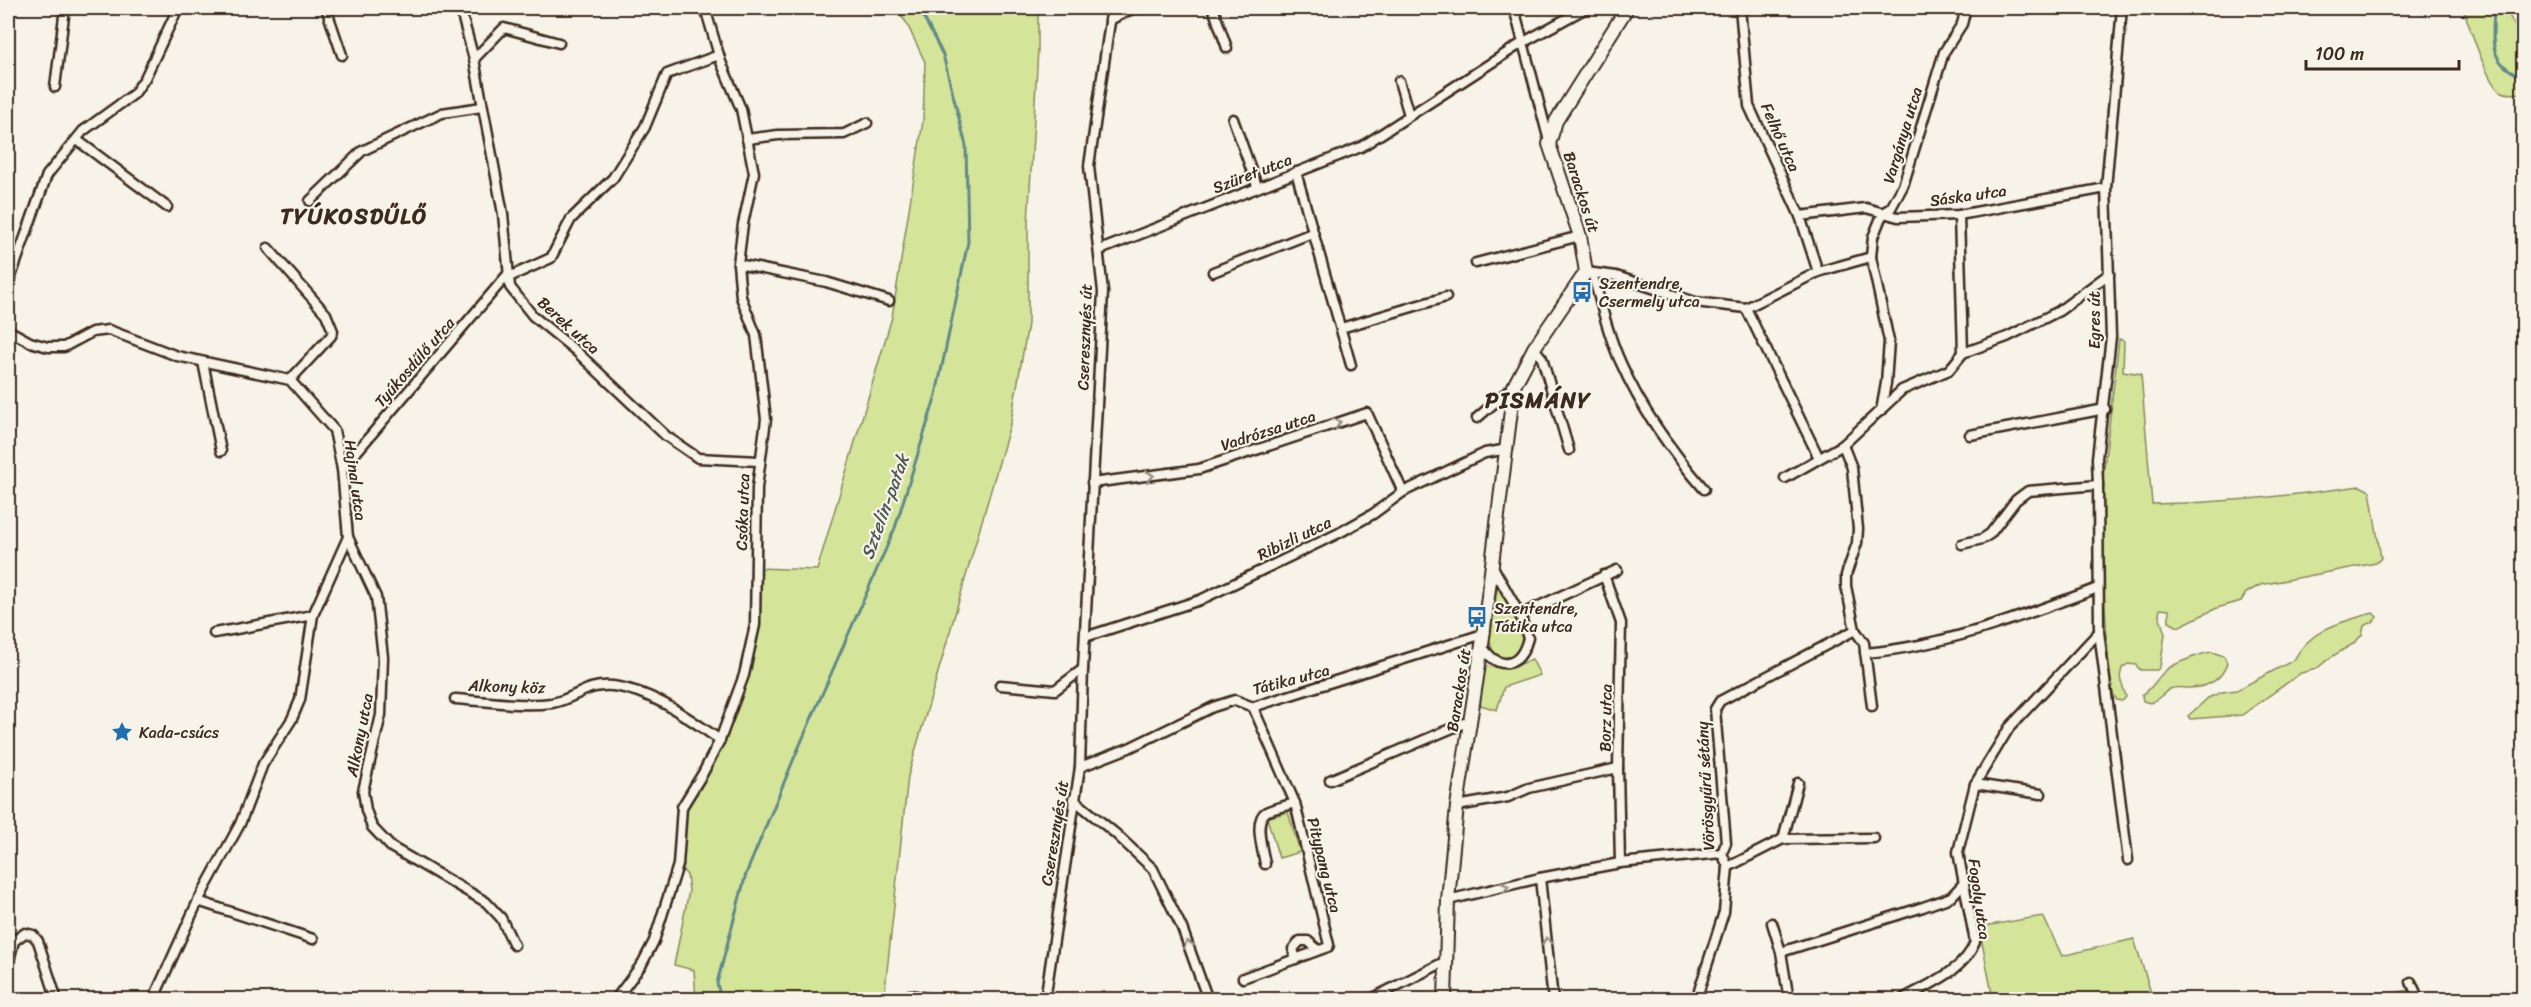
<svg xmlns="http://www.w3.org/2000/svg" width="2531" height="1007" font-family="Sriracha,sans-serif">
  <style>
    .green { fill: #d4e599; stroke: #88885c; stroke-width: 1.5 }
    .lines { fill: none; stroke-linecap: round; stroke-linejoin: round }
    .stream { stroke: #608989; stroke-width: 3 }
    .street-casing { stroke: #3b2a1e; stroke-width: 13 }
    .secondary-casing { stroke: #3b2a1e; stroke-width: 16 }
    .street { stroke: #f7f3e8; stroke-width: 8 }
    .secondary { stroke: #f7f3e8; stroke-width: 12 }
    .oneway { stroke: #998e83 }
    .labels { text-anchor: middle; stroke-width: 4.5; stroke-linejoin: round; paint-order: stroke }
    .street-label { font-size: 16px; fill: #3b2a1e; stroke: #f7f3e8 }
    .poi-label { font-size: 16px; fill: #3b2a1e; stroke: #f7f3e8; text-anchor: start }
    .water-label { font-size: 18px; font-style: italic; fill: #4d5a54; stroke: #f7f3e8 }
    .district-label { font-size: 22px; font-weight: bold; letter-spacing: 1.5px; fill: #3b2a1e; stroke: #f7f3e8 }
  </style>
  <rect width="100%" height="100%" fill="#f7f3e8"/>
  <filter id="ink" filterUnits="userSpaceOnUse"><feTurbulence type="fractalNoise" baseFrequency=".0167" numOctaves="2"/><feDisplacementMap in="SourceGraphic" scale="12" xChannelSelector="R" yChannelSelector="G"/><feConvolveMatrix kernelMatrix="1 2 1 2 8 2 1 2 1" color-interpolation-filters="sRGB"/></filter>
  <g filter="url(#ink)">
    <!-- green -->
    <g class="green">
      <path d="M894,8h144v41l-10,174v101l-17,97 -103,355 -24,223h-188l-2,-29 -20,-5 15,-74 -2,-16 -9,-10 1,-44 41,-81 35,-115 1,-57 61,2 75,-253 31,-196 2,-59 -19,-40z"/>
      <path d="M2463,8h42l18,33v52c-7,1 -16,2 -23,-2 -13,-8 -31,-67 -37,-83z"/>
      <path d="M2119,339l5,2 -1,30 18,3 11,130c70,-1 138,-8 208,-18l10,5 11,67 -5,5 -116,22 -14,8 -5,8 -24,7 -39,19 -9,-5v-12l-9,-1 -1,6 6,19 -5,33 -3,3h-17l-4,-5 -8,-1 -6,4 -2,9 6,20 -4,4 -5,-1 -4,-6 -4,-24 -6,-94 -1,-90z"/>
      <path d="M1498,582l21,40 5,17 -9,17c-14,4 -23,0 -25,-15z"/>
      <path d="M2373,613l4,4 -4,5 -9,4 -2,9 -9,9 -22,13 -15,12 -15,4 -59,42 -52,4 -2,-3 20,-18 14,-6 15,-2 57,-30c16,-31 47,-38 79,-47z"/>
      <path d="M2212,652l12,4 3,7c-5,17 -20,24 -37,25 -7,0 -14,-2 -20,1 -7,4 -11,11 -20,14l-7,-2 -1,-6c10,-6 15,-17 23,-24 7,-7 37,-18 47,-19z"/>
      <path d="M1532,659l8,16 -36,12 -7,23 -20,-6 6,-39c22,5 28,4 49,-6z"/>
      <path d="M1288,812l12,40 -21,6 -12,-40z"/>
      <path d="M2043,916l19,40 72,-17 19,60h-160l-14,-72z"/>
      <path d="M2408,990l5,9h-46z"/>
    </g>
    <g class="lines">
      <!-- stream -->
      <g class="stream">
        <path d="M2494,8c-1,32 -7,56 30,69"/>
        <path d="M721,1000l-4,-17 29,-109 49,-118 100,-228 41,-133 32,-153 -2,-96 -23,-91 -24,-47"/>
      </g>
      <defs>
        <g id="street">
          <path d="M326,8l16,47"/>
          <path d="M460,8l14,51 29,155 7,73 23,29 43,35 90,85 32,22 61,3"/>
          <path d="M1213,8l14,40"/>
          <path d="M1514,8l35,133"/>
          <path d="M1740,8l9,98 51,110 18,56"/>
          <path d="M2122,8l-16,180 5,149 -14,121 1,27 1,147 29,228"/>
          <path d="M1110,20l24,-12"/>
          <path d="M474,59l30,-31 55,15"/>
          <path d="M1399,81l10,34"/>
          <path d="M55,87l10,-79"/>
          <path d="M1233,119l24,67"/>
          <path d="M747,139l31,-4 66,-1 23,-11"/>
          <path d="M77,140l90,67"/>
          <path d="M1296,172l55,193"/>
          <path d="M310,201l52,-50 80,-38 40,-6"/>
          <path d="M1959,215l4,138"/>
          <path d="M1800,216l66,-8 32,9 61,-2 147,-27"/>
          <path d="M268,248l58,66 7,17 -2,5 -41,44"/>
          <path d="M1100,250l261,-103 161,-104 64,-35"/>
          <path d="M1476,263l104,-27"/>
          <path d="M738,264l88,18 63,19"/>
          <path d="M1213,272l99,-39"/>
          <path d="M1586,272l30,4 79,26 51,6 72,-36 53,-15"/>
          <path d="M1592,273c9,29 15,60 28,88 21,48 50,88 84,128"/>
          <path d="M509,277l42,-19 20,-39 42,-41 32,-51 22,-53 52,-19"/>
          <path d="M8,285l39,-110 36,-44 51,-37 11,-16 33,-70"/>
          <path d="M1746,308l73,150"/>
          <path d="M1341,328l105,-31"/>
          <path d="M8,330l22,12 18,5h16l28,-15 17,-2 68,26 113,24 44,50 8,39 6,68 -35,78 -13,85 -8,19 -29,45 -23,60 -42,77 -45,99"/>
          <path d="M1534,348l8,10 27,92"/>
          <path d="M203,362l18,89"/>
          <path d="M1881,411l5,-28 3,-42 -18,-84 2,-20 7,-17 4,-8 7,-4 12,-22 41,-134 18,-28 4,-16"/>
          <path d="M1477,418l37,-32"/>
          <path d="M1970,435l135,-26"/>
          <path d="M1843,445l9,23 6,61 -1,14 -11,32v11l9,44 9,13 8,63"/>
          <path d="M342,469l166,-195"/>
          <path d="M1785,478l58,-33 59,-55 47,-20 14,-17 44,-16 52,-26 50,-37"/>
          <path d="M1092,483l107,-14 168,-56 36,79"/>
          <path d="M348,537l28,60 7,60 -2,58 -18,76 3,19 6,17 19,20 95,55 15,16 13,27"/>
          <path d="M1962,544l20,-5 8,-5 26,-34 12,-9 70,-6"/>
          <path d="M1604,575l17,48 -3,145 2,95 102,-10"/>
          <path d="M1520,615l97,-45"/>
          <path d="M214,633l99,-18"/>
          <path d="M1085,637l115,-37 139,-67 34,-19 30,-22 82,-39 23,-4"/>
          <path d="M1482,646c16,25 38,23 46,-8l-8,-23 -28,-50"/>
          <path d="M1865,653c82,-7 157,-37 233,-65"/>
          <path d="M1000,685l55,5 28,-21"/>
          <path d="M455,699c30,2 68,8 97,4 24,-4 34,-20 61,-17 40,5 75,32 107,54"/>
          <path d="M1080,767l49,-19 84,-41 22,-7 18,7 230,-73"/>
          <path d="M1330,780l139,-59"/>
          <path d="M1975,784l66,10"/>
          <path d="M1073,799l43,35 37,35 29,59 26,72"/>
          <path d="M1457,806l51,-9 21,-9 89,-20"/>
          <path d="M1783,839l91,-1"/>
          <path d="M1265,864c-2,-13 -12,-44 1,-52 8,-4 20,-6 29,-9"/>
          <path d="M1728,867l55,-28 15,-56"/>
          <path d="M1540,878l13,122"/>
          <path d="M1448,900l92,-22 80,-15"/>
          <path d="M198,901l115,38"/>
          <path d="M1772,923l9,29 8,48"/>
          <path d="M1781,952l142,-45 28,-10 13,-14"/>
          <path d="M1296,959l-3,-10 7,-8h8l10,9"/>
          <path d="M8,965l6,-24 11,-8 8,2 5,6 19,59"/>
          <path d="M1243,978l85,-31 1,-2 -34,-142 -42,-96"/>
          <path d="M2411,982l8,18"/>
          <path d="M910,995l28,5"/>
          <path d="M615,1000l27,-36 12,-23 24,-76 4,-58 21,-34 17,-33 24,-65 11,-50 2,-137 9,-69 -10,-84 -15,-38 -3,-33 5,-40 11,-51 -13,-64 -20,-47 -16,-54"/>
          <path d="M1045,1000l35,-233 3,-98 20,-377 -14,-126 23,-158"/>
          <path d="M1369,1000l77,-39"/>
          <path d="M1696,1000l28,-88 4,-45 -6,-14 4,-10 -11,-134 5,-8 135,-71"/>
          <path d="M1901,1000c26,-15 64,-29 74,-58l-17,-90 17,-68 34,-56 90,-96"/>
        </g>
        <path id="secondary" d="M1445,1000l3,-100 9,-94 25,-161 32,-259 20,-38 52,-76 -6,-36 -31,-92 7,-23 71,-113"/>
      </defs>
      <!-- street casing -->
      <use href="#street" class="street-casing"/>
      <!-- secondary casing -->
      <use href="#secondary" class="secondary-casing"/>
      <!-- street -->
      <use href="#street" class="street"/>
      <!-- secondary -->
      <use href="#secondary" class="secondary"/>
    </g>
    <!-- one-way arrows -->
    <defs><path id="oneway-chevron" d="M-2-3.5L2.5 0L-2 3.5" fill="none" stroke-width="1.6" stroke-linecap="round" stroke-linejoin="round" transform="scale(1.5)"/></defs>
    <g class="oneway">
      <use href="#oneway-chevron" transform="translate(1337 423) rotate(-18)"/>
      <use href="#oneway-chevron" transform="translate(1150 476) rotate(-8)"/>
      <use href="#oneway-chevron" transform="translate(1505 887) rotate(-13)"/>
      <use href="#oneway-chevron" transform="translate(1547 941) rotate(-97)"/>
      <use href="#oneway-chevron" transform="translate(1188 944) rotate(-110)"/>
    </g>
  </g>
  <!-- icons -->
  <defs>
    <symbol id="bus-bare" viewBox="-9 -9 18 18"><path d="M-5-6H5V4H4V6H2V4H-2V6H-4V4H-5ZM-3.5-4V0h7V-4ZM-3.5 1.2v1.5H-2V1.2ZM2 1.2v1.5H3.5V1.2Z" fill="#1f6fb2" stroke="#f7f3e8" stroke-width="2.5" paint-order="stroke"/></symbol>
    <symbol id="sight-bare" viewBox="-9 -9 18 18"><path d="M0-6L1.8-2.2L6-1.7L2.9 1.2L3.7 5.4L0 3.3L-3.7 5.4L-2.9 1.2L-6-1.7L-1.8-2.2Z" fill="#1f6fb2" stroke="#f7f3e8" stroke-width="2.5" paint-order="stroke"/></symbol>
  </defs>
  <g fill-rule="evenodd">
    <use href="#bus-bare" x="1567" y="277" width="30" height="30"/>
    <use href="#bus-bare" x="1462" y="602" width="30" height="30"/>
    <use href="#sight-bare" x="107" y="717" width="30" height="30"/>
  </g>
  <g class="labels">
    <!-- street labels -->
    <g class="street-label">
      <text transform="translate(1902 135) rotate(-73)" y="6">Vargánya utca</text>
      <text transform="translate(1781 137) rotate(66)" y="6">Felhő utca</text>
      <text transform="translate(1252 173) rotate(-21)" y="6">Szüret utca</text>
      <text transform="translate(1582 192) rotate(72)" y="6">Barackos út</text>
      <text transform="translate(1968 195) rotate(-8)" y="6">Sáska utca</text>
      <text transform="translate(2094 320) rotate(-90)" y="6">Egres út</text>
      <text transform="translate(569 325) rotate(42)" y="6">Berek utca</text>
      <text transform="translate(1084 337) rotate(-88)" y="6">Cseresznyés út</text>
      <text transform="translate(414 362) rotate(-49)" y="6">Tyúkosdűlő utca</text>
      <text transform="translate(1268 430) rotate(-18)" y="6">Vadrózsa utca</text>
      <text transform="translate(356 480) rotate(82)" y="6">Hajnal utca</text>
      <text transform="translate(742 512) rotate(-88)" y="6">Csóka utca</text>
      <text transform="translate(1294 538) rotate(-26)" y="6">Ribizli utca</text>
      <text transform="translate(1291 679) rotate(-15)" y="6">Tátika utca</text>
      <text transform="translate(507 686) rotate(2)" y="6">Alkony köz</text>
      <text transform="translate(1458 690) rotate(-81)" y="6">Barackos út</text>
      <text transform="translate(1605 718) rotate(-89)" y="6">Borz utca</text>
      <text transform="translate(359 735) rotate(-79)" y="6">Alkony utca</text>
      <text transform="translate(1705 786) rotate(-93)" y="6">Vörösgyűrű sétány</text>
      <text transform="translate(1054 833) rotate(-81)" y="6">Cseresznyés út</text>
      <text transform="translate(1325 865) rotate(76)" y="6">Pitypang utca</text>
      <text transform="translate(1980 899) rotate(82)" y="6">Fogoly utca</text>
    </g>
    <!-- poi labels -->
    <g class="poi-label">
      <text x="1599" y="289">Szentendre,<tspan x="1599" dy="18">Csermely utca</tspan></text>
      <text x="1494" y="614">Szentendre,<tspan x="1494" dy="18">Tátika utca</tspan></text>
      <text x="139" y="738">Kada-csúcs</text>
    </g>
    <!-- water labels -->
    <g class="water-label">
      <text transform="translate(885 507) rotate(-70)" y="6">Sztelin-patak</text>
    </g>
    <!-- district labels -->
    <g class="district-label">
      <text x="354" y="224">TYÚKOSDŰLŐ</text>
      <text x="1538" y="408">PISMÁNY</text>
    </g>
  </g>
  <!-- margin -->
  <rect width="2531" height="1007" fill="none" stroke="#f7f3e8" stroke-width="30"/>
  <rect x="15" y="15" width="2501" height="977" fill="none" stroke="#3b2a1e" stroke-width="2" filter="url(#ink)"/>
  <!-- scale -->
  <path d="M2306 60v9h153v-9" fill="none" stroke="#3b2a1e" stroke-width="3"/>
  <text x="2315" y="60" font-size="18" fill="#3b2a1e" stroke="#f7f3e8" stroke-width="4.5" paint-order="stroke">100 m</text>
</svg>
